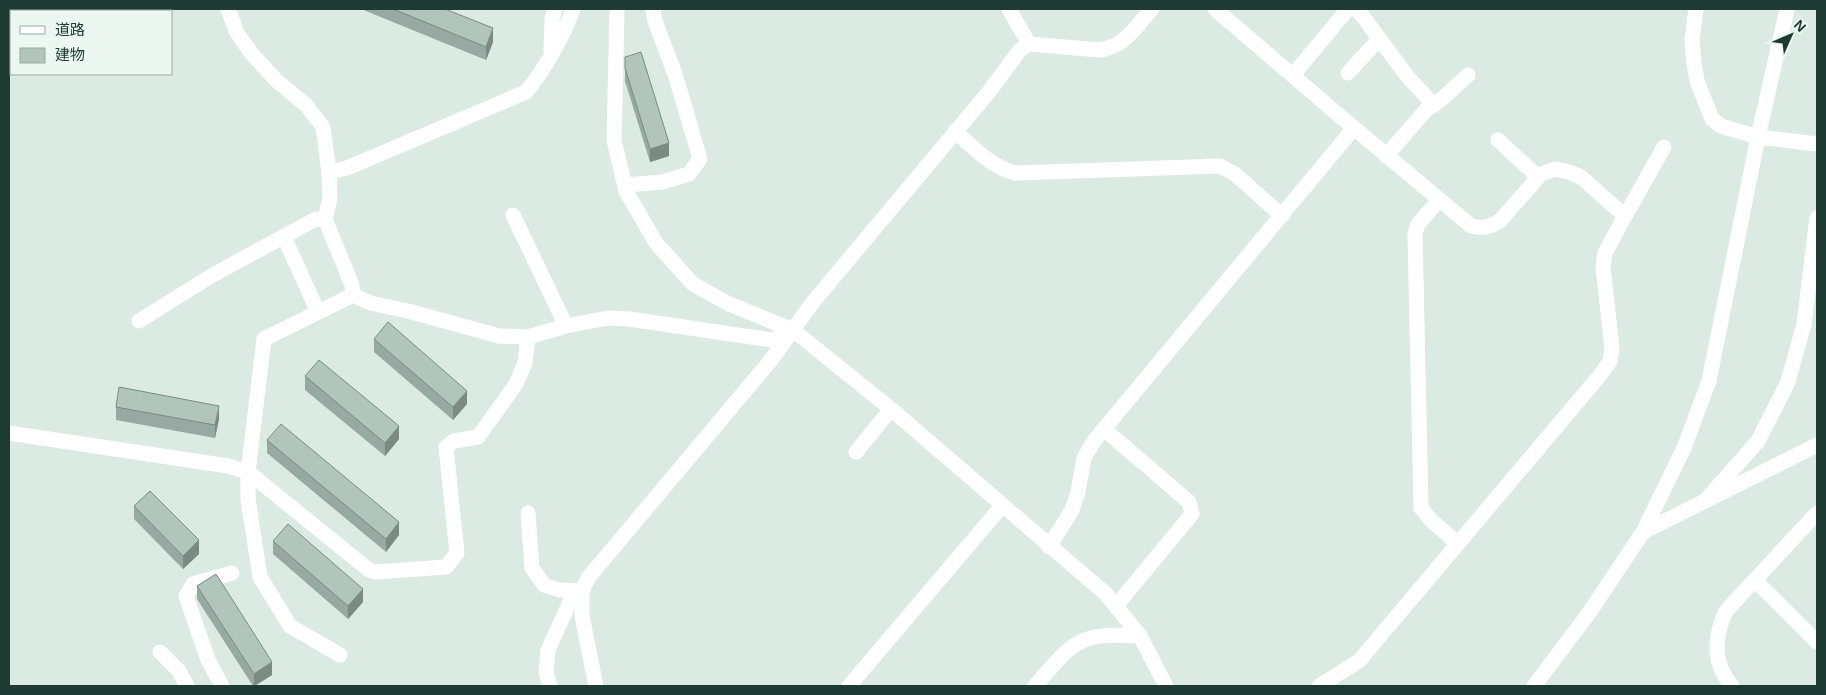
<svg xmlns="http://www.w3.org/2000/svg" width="1826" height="695" font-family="Arial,'Noto Sans JP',sans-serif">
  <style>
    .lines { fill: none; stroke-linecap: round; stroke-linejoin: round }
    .stream { stroke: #7ec5d5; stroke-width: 4.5 }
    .secondary-casing { stroke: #aecbc1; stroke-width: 18 }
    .minor { stroke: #fff; stroke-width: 15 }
    .tertiary { stroke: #fff; stroke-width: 15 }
    .secondary { stroke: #fff; stroke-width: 15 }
    .wall { fill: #98a9a3 }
    .shaded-wall { fill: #7c8a84 }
    .building { fill: #b1c5bd; stroke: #7c8a84 }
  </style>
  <rect width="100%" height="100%" fill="#dceae4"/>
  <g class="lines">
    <!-- stream -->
    <g class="stream">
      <path d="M20,11l2,-2"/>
      <path d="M9,26l2,-3"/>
    </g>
    <defs>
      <g id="secondary">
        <path d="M67,11l4,-2"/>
        <path d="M9,60l2,-3"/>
      </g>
    </defs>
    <!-- secondary casing -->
    <use href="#secondary" class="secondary-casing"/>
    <!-- minor -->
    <g class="minor">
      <path d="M228,9l9,24 15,21 25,27 29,24 17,22 6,45 1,26 -5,21 27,66 1,10"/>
      <path d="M1009,9l20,35"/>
      <path d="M1215,9l139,119 117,98c12,3 19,1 29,-5l41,-47 14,-5 14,3 12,5 44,39 -20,37 -2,14 9,81 -2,13 -9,13 -242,287 -40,25"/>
      <path d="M1355,9l6,5 46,62 27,29"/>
      <path d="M1696,9l-4,31 2,23 3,18 15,38 9,7 37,11 59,7"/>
      <path d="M551,50l1,-31 3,-10"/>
      <path d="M1348,73l31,-34"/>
      <path d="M1293,75l55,-66"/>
      <path d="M955,131c17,16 37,36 60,42l205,-7 15,8 47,42"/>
      <path d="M1498,140l40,37"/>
      <path d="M1386,156l40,-46 17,-12 25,-23"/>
      <path d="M329,172l18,-4 179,-76c18,-21 38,-57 47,-83"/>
      <path d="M625,185l37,-3 27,-8 11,-15 -24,-82 -21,-56 -2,-12"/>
      <path d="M1439,200l-21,24 -3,9 6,275 10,12 27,24"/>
      <path d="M513,215l53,111"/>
      <path d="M1625,216l39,-69"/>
      <path d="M284,237l34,75"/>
      <path d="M353,295l17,8 38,8 91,25 29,1 38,-11 42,-8 21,1 143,21 18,-8"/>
      <path d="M139,321l72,-45 103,-56 11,-1"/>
      <path d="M1104,429l85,73 3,12 -76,92"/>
      <path d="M9,433l219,33 20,6 121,98 6,2 71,-5 11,-14 -11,-106 8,-6 24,-4 38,-53 9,-21 3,-26"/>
      <path d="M856,452l35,-43"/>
      <path d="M1705,501l53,-60 30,-59 16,-58 13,-106"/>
      <path d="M528,513l4,55 12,17 15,5 23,1"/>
      <path d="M1049,547l23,-37 6,-18 6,-34 10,-17 260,-313"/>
      <path d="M1755,580l62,62"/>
      <path d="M160,652l19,19 8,15"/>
      <path d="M340,655l-50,-29 -30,-49 -12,-78v-27l16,-133 89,-44"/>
      <path d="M222,686l-14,-26 -22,-64 7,-12 39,-11"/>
      <path d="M550,686l-4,-14 2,-22 27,-59"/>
      <path d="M596,686l-14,-70v-25l6,-13 183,-218 42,-58 175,-209 32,-43 9,-6 71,6c26,-4 35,-23 52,-41"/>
      <path d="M849,686l153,-180"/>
      <path d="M1035,686c39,-45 43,-54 105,-50"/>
      <path d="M1732,686c-20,-23 -18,-49 -6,-75l91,-98"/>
    </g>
    <!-- tertiary -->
    <g class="tertiary">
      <path d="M617,9l-3,131 12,51 30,52 37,41 36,20 64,26 98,79 215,185 34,42 26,50"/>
      <path d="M1643,532l174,-87"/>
      <path d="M1534,686l55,-73 54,-81 41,-84 25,-67 49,-244 29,-128"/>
    </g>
    <!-- secondary -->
    <use href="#secondary" class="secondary"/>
  </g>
  <!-- wall -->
  <g class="wall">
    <path d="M361,9h84l48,33 -7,18z"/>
    <path d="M625,57l44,99 -19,6 -25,-81z"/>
    <path d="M374,339l93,65 -14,16 -79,-68z"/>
    <path d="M305,376l94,63 -14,17 -80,-66z"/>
    <path d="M116,407l103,12 -4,19 -99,-18z"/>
    <path d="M267,440l132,95 -13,17 -119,-99z"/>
    <path d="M134,506l65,48 -16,15 -49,-50z"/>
    <path d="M273,541l90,61 -15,17 -75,-65z"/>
    <path d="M197,586l75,89 -17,11h-2l-56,-87z"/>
  </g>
  <!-- shaded-wall -->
  <g class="shaded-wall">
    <path d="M493,28v14l-7,18v-13z"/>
    <path d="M669,143v13l-19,6v-13z"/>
    <path d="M467,391v13l-14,16v-13z"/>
    <path d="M219,406v13l-4,19v-13z"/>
    <path d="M399,426v13l-14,17v-13z"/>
    <path d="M399,522v13l-13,17v-13z"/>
    <path d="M199,540v14l-16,15v-13z"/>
    <path d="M363,589v13l-15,17v-13z"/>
    <path d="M272,662v13l-18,11v-12z"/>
  </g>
  <!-- building -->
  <g class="building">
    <path d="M393,9h52l48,19 -7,19z"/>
    <path d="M641,52l28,91 -19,6 -25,-81v-11z"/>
    <path d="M388,322l79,69 -14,16 -79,-68z"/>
    <path d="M319,360l80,66 -14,17 -80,-67z"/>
    <path d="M119,387l100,19 -4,19 -99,-18z"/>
    <path d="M281,424l118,98 -13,17 -119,-99z"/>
    <path d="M150,491l49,49 -16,16 -49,-50z"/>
    <path d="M288,524l75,65 -15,17 -75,-65z"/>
    <path d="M216,574l56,88 -18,12 -57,-88z"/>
  </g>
  <!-- border -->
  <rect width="1826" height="695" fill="none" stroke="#1d3a33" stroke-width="20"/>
  <!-- legend -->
  <rect x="10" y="10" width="162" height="65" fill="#ecf7f2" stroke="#99aba6"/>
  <rect x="20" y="26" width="25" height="8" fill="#ffffff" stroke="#99aba6"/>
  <text x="55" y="35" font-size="15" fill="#1d3a33">道路</text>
  <rect x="20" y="48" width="25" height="15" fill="#b1c5bd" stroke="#99aba6"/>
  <text x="55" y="60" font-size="15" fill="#1d3a33">建物</text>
  <!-- north arrow -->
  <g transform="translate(1791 35) rotate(45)" stroke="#ecf7f2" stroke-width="4" paint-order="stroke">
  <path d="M0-4L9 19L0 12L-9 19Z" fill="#1d3a33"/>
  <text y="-8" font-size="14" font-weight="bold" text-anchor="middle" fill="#1d3a33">N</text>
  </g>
</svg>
